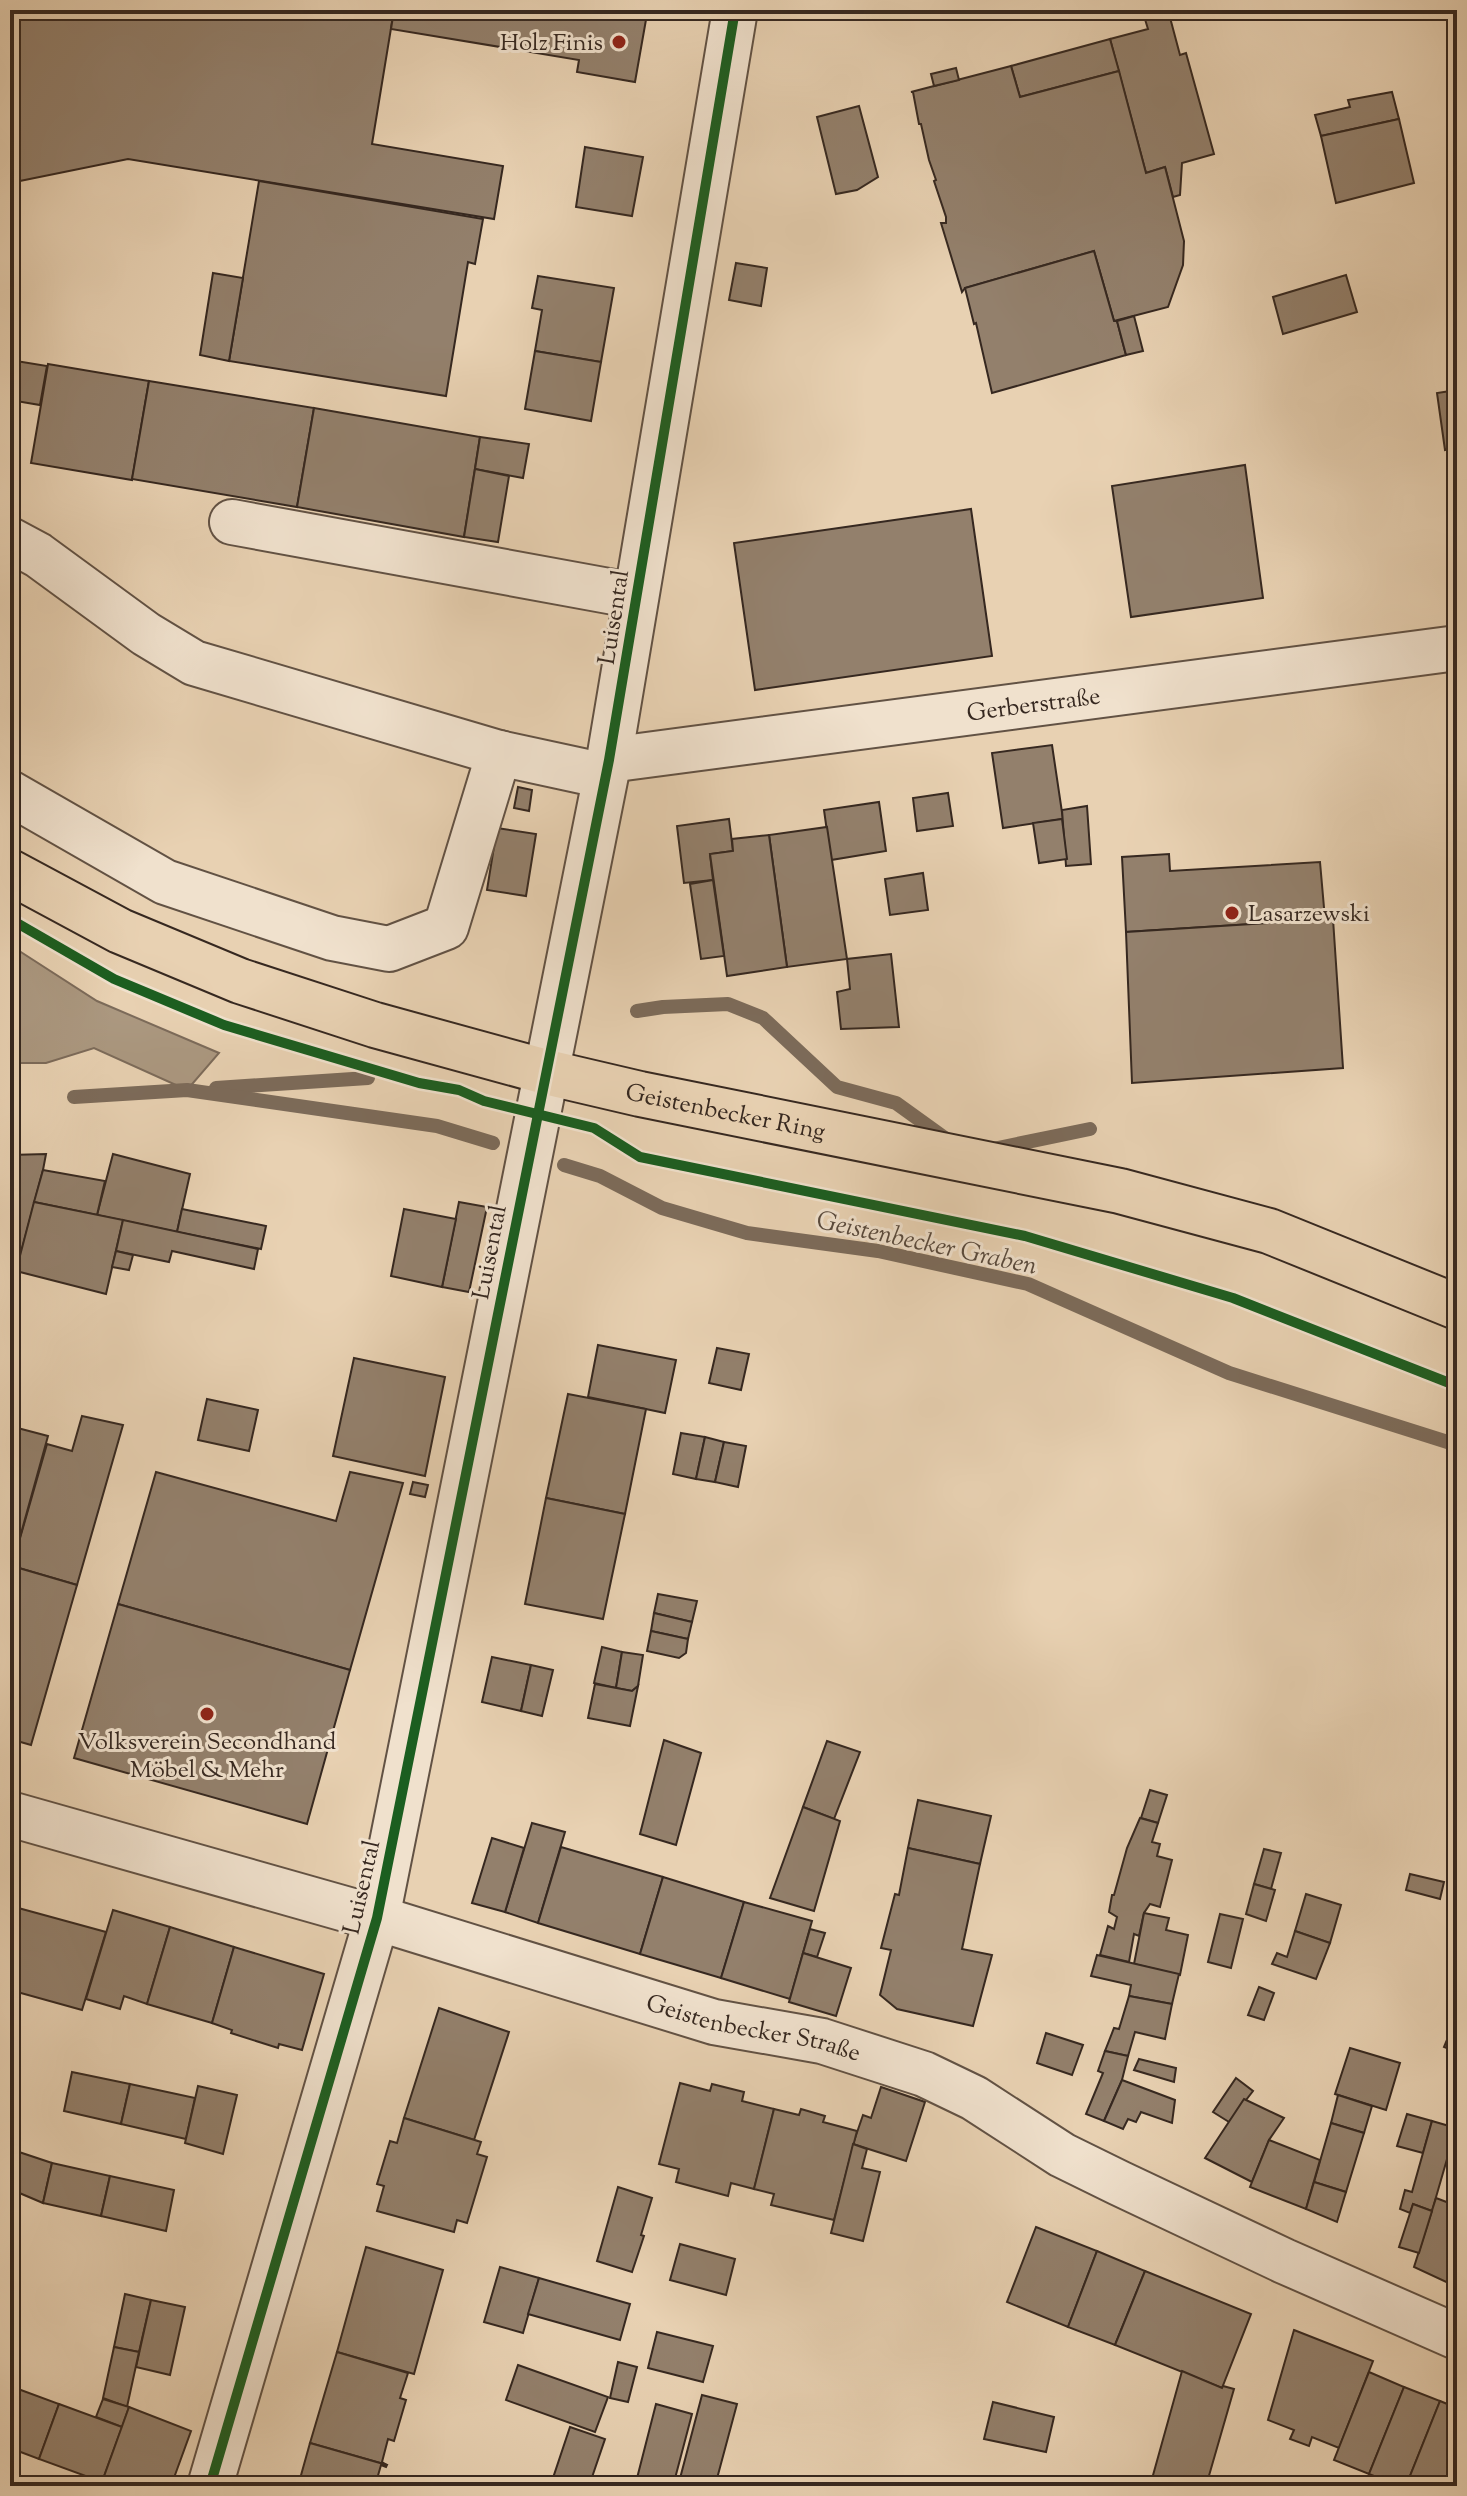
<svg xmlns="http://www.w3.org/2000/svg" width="1467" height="2496" font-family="'Sorts Mill Goudy',serif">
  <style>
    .water { fill: #ab9880; stroke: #7c6b5a; stroke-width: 2 }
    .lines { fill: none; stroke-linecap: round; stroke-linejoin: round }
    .stream { stroke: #7c6b5a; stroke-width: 14 }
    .building { fill: #93806c; stroke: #362820; stroke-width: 2 }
    .minor-casing { stroke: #625244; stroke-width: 48 }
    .major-casing { stroke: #362820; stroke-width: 48 }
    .minor { stroke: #f0e1cd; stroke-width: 44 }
    .major { stroke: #e8d1b2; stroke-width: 44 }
    .cycleway-casing { stroke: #f0e1cd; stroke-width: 15 }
    .cycleway { stroke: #1b5e20; stroke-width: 10 }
    .poi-dot { fill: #8f2418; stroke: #f0e1cd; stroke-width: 3 }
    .labels { text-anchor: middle; stroke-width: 6; stroke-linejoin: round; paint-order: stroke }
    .poi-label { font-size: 24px; fill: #362820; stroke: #f0e1cd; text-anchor: end }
    .street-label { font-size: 24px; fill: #362820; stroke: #f0e1cd }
    .water-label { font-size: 26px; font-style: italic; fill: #594a3d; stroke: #f0e1cd }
  </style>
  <rect width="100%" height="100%" fill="#e8d1b2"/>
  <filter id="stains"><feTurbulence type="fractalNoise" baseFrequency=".0025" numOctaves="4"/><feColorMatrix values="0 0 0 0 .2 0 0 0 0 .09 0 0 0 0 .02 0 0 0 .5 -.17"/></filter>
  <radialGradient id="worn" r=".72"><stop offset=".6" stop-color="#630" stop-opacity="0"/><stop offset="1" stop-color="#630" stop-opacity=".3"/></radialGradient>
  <!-- water -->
  <path class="water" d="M10,945l87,56 122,52 -32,37 -93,-42 -48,15h-36z"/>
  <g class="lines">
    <!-- stream -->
    <g class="stream">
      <path d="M637,1011l26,-4 65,-3 35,14 74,69 59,16 50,36"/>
      <path d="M216,1088l152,-10"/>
      <path d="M74,1097l113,-7 250,36 56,17"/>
      <path d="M993,1149l97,-20"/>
      <path d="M564,1165l36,11 62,32 85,25 131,18 150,33 201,89 228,72"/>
    </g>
  </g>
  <!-- building -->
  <g class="building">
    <path d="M28,10h366l-22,134 131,22 -9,53 -366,-60 -118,24v-169z"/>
    <path d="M394,10h232l21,4 -12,68 -58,-10 2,-12 -188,-31z"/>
    <path d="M1164,10h4l12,45 6,-2 28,101 -32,9 -2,32 -7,2 -8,-30 -19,6 -36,-134 38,-10 -4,-13z"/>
    <path d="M1110,39l9,32 -99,26 -9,-31z"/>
    <path d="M1011,66l9,31 99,-26 27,102 19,-6 19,74 -1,24 -15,42 -54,14 -20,-70 -129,37 -3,4 -21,-69h5v-6l-12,-36 2,-1 -7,-20 -8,-36h-2l-6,-32h-2z"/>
    <path d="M956,68l3,12 -25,6 -3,-12z"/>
    <path d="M1392,92l7,27 -78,17 -6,-21 35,-8 -2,-7z"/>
    <path d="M859,106l19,71 -21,13 -21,4 -19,-77z"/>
    <path d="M1399,119l15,64 -78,20 -15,-67z"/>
    <path d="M585,147l58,10 -11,59 -56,-9z"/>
    <path d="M259,181l224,38 -8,45 -7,-2 -22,134 -217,-35z"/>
    <path d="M1094,251l20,70h3l9,34 -134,38 -16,-70 -2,1 -9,-36z"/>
    <path d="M736,263l31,5 -6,38 -32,-6z"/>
    <path d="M213,273l30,5 -14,83 -29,-6z"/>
    <path d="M1346,275l11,37 -74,22 -10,-37z"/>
    <path d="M538,276l76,12 -13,74 -66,-11 7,-41 -10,-2z"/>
    <path d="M1134,316l9,35 -17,4 -9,-34z"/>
    <path d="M535,351l66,11 -10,59 -66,-12z"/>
    <path d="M10,360l37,6 -7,39 -30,-5z"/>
    <path d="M48,364l101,17 -17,99 -101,-17z"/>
    <path d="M149,381l165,27 -17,99 -165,-28z"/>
    <path d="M1457,390v58l-12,2 -8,-57z"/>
    <path d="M314,408l166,29 -16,100 -167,-30z"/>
    <path d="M480,437l49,7 -6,34 -48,-9z"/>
    <path d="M1245,465l18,133 -132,19 -19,-131z"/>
    <path d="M475,469l34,7 -11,66 -34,-5z"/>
    <path d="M971,509l21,147 -237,34 -21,-147z"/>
    <path d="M1052,745l11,74 -60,9 -11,-75z"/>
    <path d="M518,787l14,3 -3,21 -15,-3z"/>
    <path d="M948,793l5,33 -36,5 -4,-33z"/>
    <path d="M879,802l7,49 -55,9 -7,-50z"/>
    <path d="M1087,806l4,58 -25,2 -4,-56z"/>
    <path d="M729,819l4,32 -23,3 3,26 -29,3 -7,-57z"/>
    <path d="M1062,819l5,40 -28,4 -6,-40z"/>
    <path d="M827,827l20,132 -60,8 -18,-132z"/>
    <path d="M497,828l39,6 -10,62 -39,-6z"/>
    <path d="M769,835l18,132 -60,9 -17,-122 23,-3 -1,-12z"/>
    <path d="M1169,854l1,17 150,-9 5,57h8l-207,13 -4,-75z"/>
    <path d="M923,873l5,37 -38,5 -5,-36z"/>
    <path d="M713,880l11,76 -23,3 -11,-75z"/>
    <path d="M1333,919l10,149 -211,15 -6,-151z"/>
    <path d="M891,954l8,73 -58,2 -4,-37 13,-3 -3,-30z"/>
    <path d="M46,1154l-3,16 -33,124v-139z"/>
    <path d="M113,1154l77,20 -13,58 -80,-17z"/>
    <path d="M43,1170l62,11 -8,34 -63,-13z"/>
    <path d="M34,1202l89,18 -17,74 -90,-23z"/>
    <path d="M459,1202l28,5 -18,85 -27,-5z"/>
    <path d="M182,1209l84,17 -5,23 -84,-17z"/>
    <path d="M404,1209l52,10 -14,68 -51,-11z"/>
    <path d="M123,1220l135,29 -4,20 -82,-18 -3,11 -53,-11z"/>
    <path d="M116,1251l17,4 -4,15 -17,-3z"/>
    <path d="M598,1345l78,15 -11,53 -77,-16z"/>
    <path d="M717,1348l32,6 -8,36 -32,-7z"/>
    <path d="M354,1358l91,19 -20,99 -92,-20z"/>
    <path d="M568,1394l78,15 -21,105 -79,-16z"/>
    <path d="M207,1399l51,11 -9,41 -51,-11z"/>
    <path d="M82,1416l41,9 -46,160 -65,-19 35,-122 25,7z"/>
    <path d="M10,1426l38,10 -36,130h-2z"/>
    <path d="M681,1433l24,4 -9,42 -23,-5z"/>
    <path d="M705,1437l19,5 -9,40 -19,-3z"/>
    <path d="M724,1442l22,4 -8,41 -23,-5z"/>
    <path d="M156,1472l180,49 14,-49 53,11 -53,187 -232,-66z"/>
    <path d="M413,1482l15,3 -3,12 -15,-3z"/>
    <path d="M546,1498l79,16 -22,105 -78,-15z"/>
    <path d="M12,1566l65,19 -46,160 -21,-6z"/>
    <path d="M658,1594l39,7 -5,21 -38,-9z"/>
    <path d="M118,1604l232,66 -43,154 -233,-66z"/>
    <path d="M654,1613l38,9 -4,17 -37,-8z"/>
    <path d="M651,1631l37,8 -2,14 -7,5 -32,-7z"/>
    <path d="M602,1647l20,5 -6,36 -22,-5z"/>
    <path d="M622,1652l21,3 -5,31 -6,5 -16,-3z"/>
    <path d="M492,1657l39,8 -10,46 -39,-9z"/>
    <path d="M531,1665l22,5 -11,46 -21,-5z"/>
    <path d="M595,1684l37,7 6,-5 -8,40 -42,-8z"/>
    <path d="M664,1740l37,13 -25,92 -36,-11z"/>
    <path d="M827,1741l33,11 -26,67 -31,-12z"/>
    <path d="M1150,1790l17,5 -9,28 -17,-5z"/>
    <path d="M918,1800l73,16 -11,48 -72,-16z"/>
    <path d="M803,1807l37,14 -26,90 -44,-13z"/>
    <path d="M1140,1818l18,5 -6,19 8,2 -3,12 15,4 -12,47 -10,-3 -6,9 -5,23 -5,-2 -5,28 -29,-7 8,-29 6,3 3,-12 -8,-5 3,-17h2l13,-47z"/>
    <path d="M532,1823l33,9 -27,91 -33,-11z"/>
    <path d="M492,1838l32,10 -19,64 -33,-9z"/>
    <path d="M561,1847l102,30 -23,77 -102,-31z"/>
    <path d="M908,1848l72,16 -18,85 30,6 -19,71 -76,-17 -17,-14 11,-45 -10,-2 14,-54 4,1z"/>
    <path d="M1264,1849l17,4 -10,36 -17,-5z"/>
    <path d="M1410,1874l34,8 -4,17 -34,-9z"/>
    <path d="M663,1877l81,25 -23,76 -81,-24z"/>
    <path d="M1254,1884l21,6 -9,31 -20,-7z"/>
    <path d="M1306,1894l35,11 -11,38 -35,-12z"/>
    <path d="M744,1902l68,19 -22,78 -69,-21z"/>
    <path d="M11,1906l95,26 -24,78 -72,-20z"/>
    <path d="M113,1910l57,17 -23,77 -23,-8 -4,13 -34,-10z"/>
    <path d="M1144,1913l25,5 -3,12 22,5 -8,40 -46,-11z"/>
    <path d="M1220,1914l23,5 -12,49 -23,-6z"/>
    <path d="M170,1927l64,20 -22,76 -65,-19z"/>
    <path d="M810,1929l15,4 -8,24 -14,-4z"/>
    <path d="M1295,1931l35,12 -14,36 -44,-15 5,-11 10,4z"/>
    <path d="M234,1947l90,27 -22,76 -23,-6 -1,4 -47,-15 1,-3 -20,-7z"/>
    <path d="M803,1953l48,15 -15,48 -47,-14z"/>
    <path d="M1097,1955l82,19 -7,30 -43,-8 2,-11 -40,-9z"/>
    <path d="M1259,1987l15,6 -10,27 -16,-5z"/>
    <path d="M1129,1996l43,8 -7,35 -30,-7 -7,24 -23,-5 9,-23 5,1z"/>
    <path d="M439,2008l70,24 -35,108 -70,-22z"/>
    <path d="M1454,2023l3,1v28l-13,-5z"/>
    <path d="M1046,2033l37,12 -11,30 -35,-12z"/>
    <path d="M10,2041l8,1 -8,47z"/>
    <path d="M1350,2048l50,15 -14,47 -51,-16z"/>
    <path d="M1105,2051l23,5 -6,24 -18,41 -18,-7 17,-41 -5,-2z"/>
    <path d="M1139,2059l37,9 -2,14 -40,-12z"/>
    <path d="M72,2072l58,12 -9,40 -57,-13z"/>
    <path d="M1236,2078l17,13 -24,31 -16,-10z"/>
    <path d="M1122,2080l53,20 -3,23 -31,-11 -5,10 -8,-3 -5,10 -19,-8z"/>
    <path d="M680,2083l30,8 2,-7 32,8 -2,9 32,8 -20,80 -23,-6 -3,13 -52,-14 3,-13 -20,-5z"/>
    <path d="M130,2084l65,14 -9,41 -65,-15z"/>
    <path d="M198,2086l39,9 -14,59 -38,-11z"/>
    <path d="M881,2087l44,15 -19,59 -53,-17 10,-29 8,3z"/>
    <path d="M1338,2095l34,11 -8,27 -33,-10z"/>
    <path d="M1244,2099l40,19 -15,22 -17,42 -47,-24z"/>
    <path d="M774,2109l25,6 2,-6 24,7 -2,6 34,9 -23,89 -63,-15 3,-11 -20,-5z"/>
    <path d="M1407,2114l25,7 -9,32 -26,-7z"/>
    <path d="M404,2118l77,24 -4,12 10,3 -20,66 -10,-3 -3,12 -77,-21 7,-25 -7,-2 13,-43 7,2z"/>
    <path d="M1432,2121l24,7 -24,83 -19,-7 -3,9 -10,-4 5,-19 7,2z"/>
    <path d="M1331,2123l33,10 -18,59 -32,-10z"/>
    <path d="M1269,2140l51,20 -14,49 -56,-22z"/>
    <path d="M853,2144l14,5 -5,19 18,4 -17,69 -32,-8z"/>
    <path d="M10,2149l42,14 -9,40 -33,-14z"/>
    <path d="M52,2163l58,13 -9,40 -58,-13z"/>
    <path d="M110,2176l64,14 -8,41 -65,-15z"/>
    <path d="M1314,2182l32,10 -9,30 -31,-13z"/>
    <path d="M618,2187l34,11 -11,37 3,1 -12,36 -35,-11z"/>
    <path d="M1436,2198l21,8v81l-43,-20z"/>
    <path d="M1413,2204l19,7 -13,42 -20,-6z"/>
    <path d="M1036,2227l61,24 -29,76 -61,-25z"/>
    <path d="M680,2244l55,15 -9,36 -56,-15z"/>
    <path d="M366,2247l77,23 -29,104 -77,-22z"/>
    <path d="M1097,2251l48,20 -30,74 -47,-18z"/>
    <path d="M500,2267l39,11 -16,55 -39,-11z"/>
    <path d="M1145,2271l106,43 -29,74 -107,-43z"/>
    <path d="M539,2278l91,26 -10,36 -92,-26z"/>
    <path d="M125,2294l26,6 -12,52 -25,-5z"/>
    <path d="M151,2300l34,7 -15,68 -34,-8z"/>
    <path d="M1294,2330l79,31 -34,87 -27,-11 -3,9 -19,-7 4,-9 -26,-10z"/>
    <path d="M657,2332l56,14 -10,36 -55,-14z"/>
    <path d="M114,2347l25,5 -12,55 -24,-9z"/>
    <path d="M337,2352l71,21 -8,25 6,2 -12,41 -6,-2 -6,23 5,3 -77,-22z"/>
    <path d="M618,2362l19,5 -9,35 -18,-4z"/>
    <path d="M518,2365l90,32 -13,35 -89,-32z"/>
    <path d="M1182,2371l40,17 1,-2 11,3 -28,97h-56z"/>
    <path d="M1369,2372l35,15 -35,87 -35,-14z"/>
    <path d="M10,2386l49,18 -20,55 -29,-11z"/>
    <path d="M1404,2387l36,14 -34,85h-7l-30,-12z"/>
    <path d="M702,2395l35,9 -22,82h-37z"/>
    <path d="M103,2399l26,8 -7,20 -26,-10z"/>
    <path d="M1440,2401l17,7v52l-10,26h-41z"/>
    <path d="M993,2402l61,15 -8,35 -62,-13z"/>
    <path d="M59,2404l63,23 -20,55 -63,-23z"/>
    <path d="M656,2404l36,10 -19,72h-38z"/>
    <path d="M129,2407l62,24 -20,55 -18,-2 -3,2h-37l-11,-4z"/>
    <path d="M570,2427l35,12 -16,47h-14l-22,-8z"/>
    <path d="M310,2443l77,22 -1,2 -5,-2 -6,21h-77z"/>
  </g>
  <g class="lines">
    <defs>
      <g id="minor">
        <path d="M232,522l404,74"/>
        <path d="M10,540l28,15 108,79 48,29 305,90 106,23"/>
        <path id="s1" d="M609,760l848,-112"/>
        <path d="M10,793l155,89 167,56 57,11 57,-22 53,-174"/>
        <path id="s2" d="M10,1814l367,104 337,104 108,19 102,33 50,24 88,57 57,28 165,78 173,76"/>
        <path d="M210,2486l167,-568 232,-1158 126,-750"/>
      </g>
      <g id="major">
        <path id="s3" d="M10,872l110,59 120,50 135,44 171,47 94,22 480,97 149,40 188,76"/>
      </g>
    </defs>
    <!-- minor casing -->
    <use href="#minor" class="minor-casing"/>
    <!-- major casing -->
    <use href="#major" class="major-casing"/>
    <!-- minor -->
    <use href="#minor" class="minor"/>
    <!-- major -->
    <use href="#major" class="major"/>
    <defs>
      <g id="cycleway">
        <path d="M10,919l104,60 110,46 195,58 40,7 25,11 110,27 46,29 385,79 208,62 224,88"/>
        <path d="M210,2486l167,-568 232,-1158 126,-750"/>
      </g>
    </defs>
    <!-- cycleway casing -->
    <use href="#cycleway" class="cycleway-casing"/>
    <!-- cycleway -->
    <use href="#cycleway" class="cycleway"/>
  </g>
  <!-- markers -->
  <g class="poi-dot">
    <circle cx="619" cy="42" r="8"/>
    <circle cx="1232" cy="913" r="8"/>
    <circle cx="207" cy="1714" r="8"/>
  </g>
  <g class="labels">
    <!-- poi labels -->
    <g class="poi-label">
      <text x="603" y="50">Holz Finis</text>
      <text x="1248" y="921" text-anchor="start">Lasarzewski</text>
      <text x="207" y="1749" text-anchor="middle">Volksverein Secondhand<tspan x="207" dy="28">Möbel &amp; Mehr</tspan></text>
    </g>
    <!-- street labels -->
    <g class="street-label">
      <text transform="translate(613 617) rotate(-81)" y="8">Luisental</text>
      <text dy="8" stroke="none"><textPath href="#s1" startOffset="428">Gerberstraße</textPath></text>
      <text dy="8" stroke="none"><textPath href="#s3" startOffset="758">Geistenbecker Ring</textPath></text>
      <text transform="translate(489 1252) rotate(-79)" y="8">Luisental</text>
      <text transform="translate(361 1887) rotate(-77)" y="8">Luisental</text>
      <text dy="8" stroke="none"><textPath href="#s2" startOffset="774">Geistenbecker Straße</textPath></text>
    </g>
    <!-- water labels -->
    <g class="water-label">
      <text transform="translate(927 1242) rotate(12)" y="9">Geistenbecker Graben</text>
    </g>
  </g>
  <!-- margin -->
  <rect width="1467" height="2496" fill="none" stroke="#e8d1b2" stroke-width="40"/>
  <rect x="12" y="12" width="1443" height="2472" fill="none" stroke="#362820" stroke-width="4"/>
  <rect x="20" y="20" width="1427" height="2456" fill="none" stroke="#362820" stroke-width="2"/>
  <rect width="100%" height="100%" filter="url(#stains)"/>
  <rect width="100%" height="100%" fill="url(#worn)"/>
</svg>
